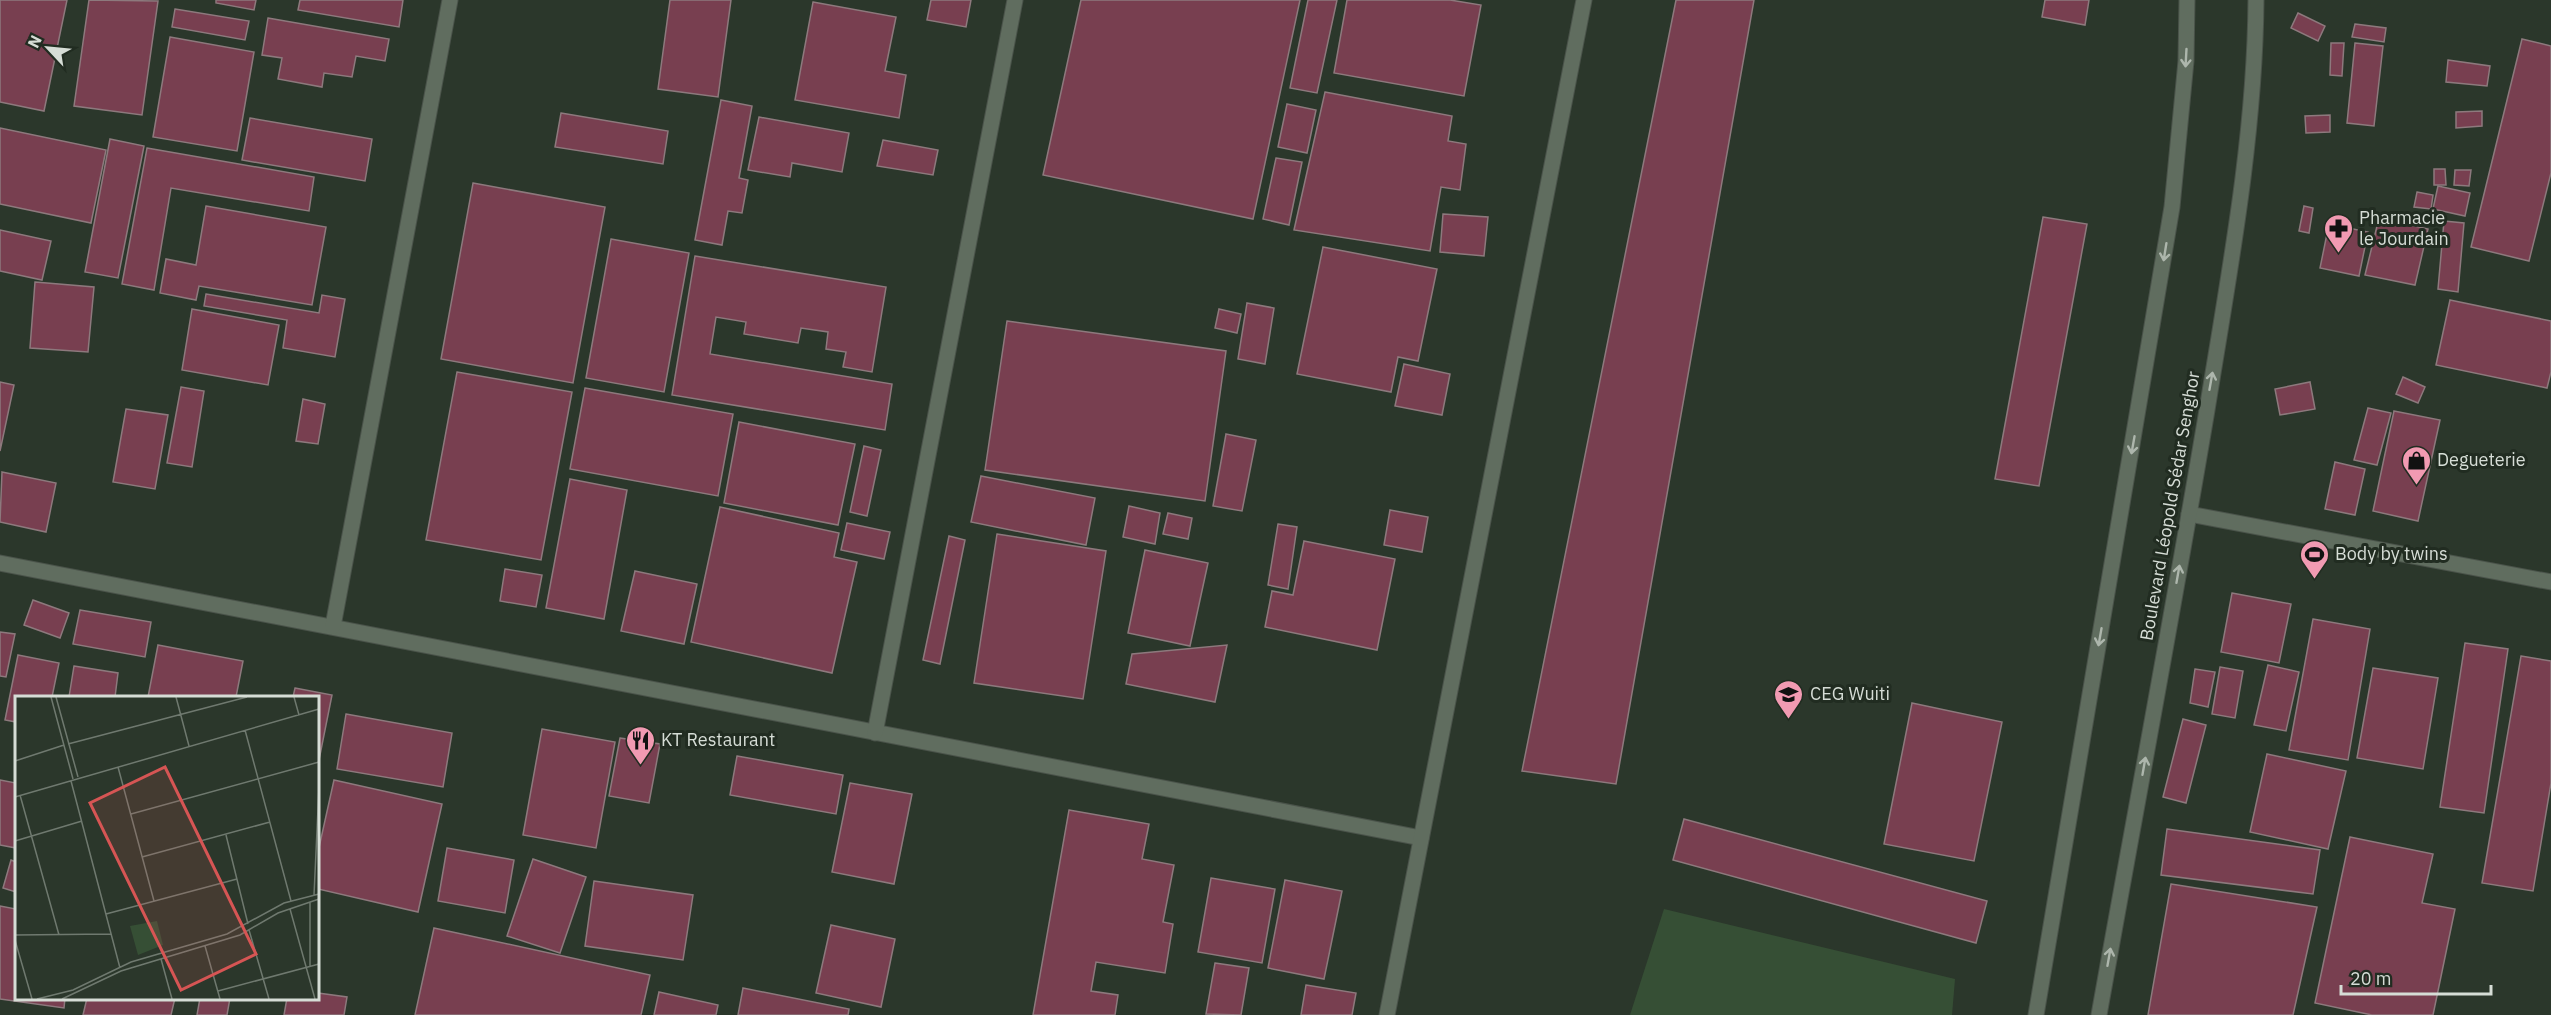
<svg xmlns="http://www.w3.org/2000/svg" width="2551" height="1015" font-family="'IBM Plex Sans',sans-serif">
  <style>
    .green { fill: #364f35 }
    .building { fill: #783f50; stroke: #8d797d; stroke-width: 1.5 }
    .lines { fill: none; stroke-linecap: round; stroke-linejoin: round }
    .street-casing { stroke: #4a534a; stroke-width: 17 }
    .secondary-casing { stroke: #4a534a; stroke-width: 17 }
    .street { stroke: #606d5f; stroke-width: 15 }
    .secondary { stroke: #606d5f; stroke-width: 15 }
    .oneway { stroke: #adb6ac }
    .labels { text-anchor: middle; stroke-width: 6; stroke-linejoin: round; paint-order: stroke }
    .poi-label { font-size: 18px; fill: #d6ddd6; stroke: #212c21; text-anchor: start }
    .street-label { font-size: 18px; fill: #d6ddd6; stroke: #212c21 }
    .inset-road { fill: none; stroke: #6f796f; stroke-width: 1.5 }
    .view { fill: #d65554; fill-opacity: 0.15; stroke: #d65554; stroke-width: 3 }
    .inset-edge { fill: none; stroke: #d6ddd6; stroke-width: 3 }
  </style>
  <rect width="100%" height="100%" fill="#2b372b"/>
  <!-- green -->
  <path class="green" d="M1664,909l291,70 -3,36h-322z"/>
  <!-- building -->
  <g class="building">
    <path d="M0,0h67l-23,111 -44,-9z"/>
    <path d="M89,0l69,1 -16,114 -68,-9z"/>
    <path d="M216,0h40l-2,10 -38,-7z"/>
    <path d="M300,0h103l-4,27 -101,-17z"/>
    <path d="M670,0h61l-13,97 -60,-8z"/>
    <path d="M931,0h40l-5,27 -39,-7z"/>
    <path d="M1081,0h219l-47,219 -210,-44z"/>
    <path d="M1308,0h29l-20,93 -27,-5z"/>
    <path d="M1347,0h103l31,5 -17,91 -130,-23z"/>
    <path d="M1676,0h78l-138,784 -94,-13z"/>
    <path d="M2045,0h44l-4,25 -43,-8z"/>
    <path d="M813,2l83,15 -11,54 21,4 -7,43 -104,-18z"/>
    <path d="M175,9l74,12 -4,19 -73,-13z"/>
    <path d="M2298,13l27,13 -7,15 -27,-13z"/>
    <path d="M268,18l121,21 -4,22 -29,-5 -4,21 -28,-4 -2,14 -44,-8 4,-21 -20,-3z"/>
    <path d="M2355,24l31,4 -2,14 -32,-5z"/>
    <path d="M170,37l84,15 -17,99 -84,-14z"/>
    <path d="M2522,39l29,7v127l-22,88 -58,-14z"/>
    <path d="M2331,43h13l-2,33 -12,-1z"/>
    <path d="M2355,43l28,3 -9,80 -27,-3z"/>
    <path d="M2448,60l42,6 -3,20 -41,-4z"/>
    <path d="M1325,92l127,24 -4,25 18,3 -6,46 -19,-3 -11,64 -136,-21z"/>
    <path d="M721,100l31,6 -13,72 9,2 -6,33 -14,-2 -6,34 -27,-5z"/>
    <path d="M1287,104l29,6 -9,43 -29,-6z"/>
    <path d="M2482,111v15l-26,2v-16z"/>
    <path d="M561,113l107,18 -5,33 -108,-17z"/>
    <path d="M2330,115v17l-24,1 -1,-17z"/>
    <path d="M759,117l90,16 -7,39 -50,-9 -2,14 -42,-7z"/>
    <path d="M250,118l122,21 -7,42 -123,-21z"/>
    <path d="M0,128l106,22 -15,73 -91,-19z"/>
    <path d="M110,139l34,7 -26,132 -33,-6z"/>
    <path d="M883,140l55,10 -5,25 -56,-9z"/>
    <path d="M147,148l167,29 -5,34 -138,-23 -17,102 -32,-6z"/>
    <path d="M1276,158l26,4 -13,63 -26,-6z"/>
    <path d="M2434,169h11l1,16h-12z"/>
    <path d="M2455,170h16l-2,16 -15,-1z"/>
    <path d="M473,183l132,24 -32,176 -132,-24z"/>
    <path d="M2438,186l32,7 -5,23 -32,-7z"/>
    <path d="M2417,192l16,3 -2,14 -17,-2z"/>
    <path d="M206,206l120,21 -14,78 -113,-19 -3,14 -36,-7 6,-34 30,6z"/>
    <path d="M2304,206l9,2 -4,25 -10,-2z"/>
    <path d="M1443,214l45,3 -4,39 -44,-4z"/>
    <path d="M2043,217l44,7 -48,262 -44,-7z"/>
    <path d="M2379,218l49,11 -13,56 -50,-10z"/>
    <path d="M2444,221l20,2 -6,69 -20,-3z"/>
    <path d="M2329,224l39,8 -9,44 -39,-8z"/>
    <path d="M0,230l51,11 -9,39 -42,-9z"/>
    <path d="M611,239l78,14 -25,139 -78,-14z"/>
    <path d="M1323,247l114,22 -19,92 -20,-4 -7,35 -94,-18z"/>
    <path d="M695,256l191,31 -14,85 -29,-5 3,-15 -20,-3 2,-17 -27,-4 -3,15 -54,-9 2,-12 -30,-5 -6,37 182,30 -7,46 -213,-35z"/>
    <path d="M35,282l59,5 -6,65 -58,-4z"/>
    <path d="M206,294l113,19 3,-18 23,4 -10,58 -52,-9 4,-28 -83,-14z"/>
    <path d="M2450,300l101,21v51l-4,16 -111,-23z"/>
    <path d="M1247,303l27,5 -9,56 -27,-5z"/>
    <path d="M192,309l87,16 -11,60 -86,-15z"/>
    <path d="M1219,309l22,5 -4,19 -22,-5z"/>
    <path d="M1007,321l219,30 -21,150 -220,-31z"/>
    <path d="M1404,364l46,10 -8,41 -47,-9z"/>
    <path d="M457,372l115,20 -31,168 -115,-20z"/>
    <path d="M2403,377l22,10 -7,16 -22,-9z"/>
    <path d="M0,382l14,3 -14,66z"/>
    <path d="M2310,382l5,27 -35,6 -5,-26z"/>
    <path d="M181,387l23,4 -12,76 -25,-4z"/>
    <path d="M585,388l148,26 -15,82 -148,-27z"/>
    <path d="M303,399l22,5 -7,40 -22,-3z"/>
    <path d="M2368,408l23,5 -14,52 -23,-5z"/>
    <path d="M126,409l42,6 -13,74 -42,-7z"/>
    <path d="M2394,411l46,9 -22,101 -45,-10z"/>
    <path d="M739,422l116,22 -17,81 -114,-22z"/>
    <path d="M1226,434l30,6 -14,71 -29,-5z"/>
    <path d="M864,446l17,4 -14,66 -17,-4z"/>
    <path d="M2335,462l30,7 -10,46 -30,-6z"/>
    <path d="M2,472l54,11 -10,49 -46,-10z"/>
    <path d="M981,476l114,22 -9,47 -115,-23z"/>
    <path d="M570,479l57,11 -23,129 -58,-11z"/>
    <path d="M1129,506l31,7 -5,31 -32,-7z"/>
    <path d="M720,507l119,26 -5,24 23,5 -25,111 -141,-31z"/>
    <path d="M1390,510l38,7 -6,35 -38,-7z"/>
    <path d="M1168,513l24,5 -4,21 -25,-5z"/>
    <path d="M847,523l43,9 -6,27 -43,-9z"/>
    <path d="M1278,524l19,3 -9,62 -20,-4z"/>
    <path d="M997,534l109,17 -23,148 -109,-16z"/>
    <path d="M949,536l16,4 -25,124 -17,-4z"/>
    <path d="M1304,541l91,18 -18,91 -112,-23 7,-36 21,4z"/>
    <path d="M1145,550l63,13 -18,83 -62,-13z"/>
    <path d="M505,569l37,6 -6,32 -36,-6z"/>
    <path d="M635,571l62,13 -13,60 -63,-13z"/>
    <path d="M2232,593l59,11 -12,59 -58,-11z"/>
    <path d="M33,600l36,13 -9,25 -36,-13z"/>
    <path d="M80,610l71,12 -6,35 -72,-13z"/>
    <path d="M2313,619l57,10 -22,131 -59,-10z"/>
    <path d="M0,632l15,2 -9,43 -6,-1z"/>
    <path d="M2465,643l43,6 -24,164 -44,-6z"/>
    <path d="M158,645l85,16 -7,36h-88z"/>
    <path d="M1227,645l-12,57 -89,-18 6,-30z"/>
    <path d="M18,655l41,8 -7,34h-36v25l-11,-2z"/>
    <path d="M2521,656l30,5v122l-18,108 -51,-8z"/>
    <path d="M2268,665l31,7 -13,59 -32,-6z"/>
    <path d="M74,666l44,7 -3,24h-46z"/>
    <path d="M2220,667l23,4 -8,47 -23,-4z"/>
    <path d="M2373,668l65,10 -15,91 -66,-11z"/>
    <path d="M2195,669l20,3 -7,35 -18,-4z"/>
    <path d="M295,688l37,7 -14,70v-68h-25z"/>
    <path d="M1912,703l90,19 -28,139 -90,-17z"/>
    <path d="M346,714l106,19 -9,54 -106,-18z"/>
    <path d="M2183,719l23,6 -20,78 -23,-6z"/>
    <path d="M542,729l73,13 -19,106 -73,-13z"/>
    <path d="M620,738l40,6 -11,59 -40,-7z"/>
    <path d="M2267,754l79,17 -18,78 -78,-17z"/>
    <path d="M737,756l106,19 -7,39 -106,-19z"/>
    <path d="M0,780l16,3v65l-16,-3z"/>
    <path d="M334,780l108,24 -24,108 -100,-23v-37z"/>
    <path d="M850,783l62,11 -18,90 -62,-12z"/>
    <path d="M1069,810l80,14 -7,35 32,6 -11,57 10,2 -8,49 -69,-11 -5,29 27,4 -3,20h-82z"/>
    <path d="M1684,819l303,82 -11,42 -303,-83z"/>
    <path d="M2167,829l153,21 -7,44 -152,-19z"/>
    <path d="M2350,837l83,17 -11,49 33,6 -22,106h-61l-57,-12z"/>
    <path d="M447,848l67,12 -9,53 -67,-12z"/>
    <path d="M533,859l53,18 -26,76 -53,-17z"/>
    <path d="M11,860l5,2v30l-13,-4z"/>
    <path d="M1211,878l64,11 -13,74 -64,-11z"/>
    <path d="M1285,880l57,11 -18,88 -56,-11z"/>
    <path d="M594,881l99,14 -10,65 -98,-14z"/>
    <path d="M2171,884l146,23 -24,108h-145z"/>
    <path d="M0,906l16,3v89h49l-1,10 -64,-9z"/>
    <path d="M831,925l64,14 -14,68 -65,-14z"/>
    <path d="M434,928l216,47 -9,40h-226z"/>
    <path d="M1215,963l34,5 -8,47 -35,-1z"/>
    <path d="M1306,985l50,8 -4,22h-51z"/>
    <path d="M743,988l106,21 -1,6h-110z"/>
    <path d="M659,992l59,13 -2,10h-62z"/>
    <path d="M318,993l29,4 -3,18h-60l3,-17h31z"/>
    <path d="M87,998h88l-4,17h-88z"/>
    <path d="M200,998h30l-3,17h-30z"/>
  </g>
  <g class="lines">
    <defs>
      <g id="street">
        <path d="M2189,514l362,68"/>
        <path d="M0,563l1421,275"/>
        <path d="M333,626l117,-626"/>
        <path d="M875,733l140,-733"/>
        <path d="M1387,1015l197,-1015"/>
      </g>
      <g id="secondary">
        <path d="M2036,1015l136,-808 14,-146 1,-61"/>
        <path d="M2099,1015c36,-202 74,-403 108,-605 22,-136 48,-273 49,-410"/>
      </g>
    </defs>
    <!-- street casing -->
    <use href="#street" class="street-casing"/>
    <!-- secondary casing -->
    <use href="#secondary" class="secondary-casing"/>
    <!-- street -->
    <use href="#street" class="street"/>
    <!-- secondary -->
    <use href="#secondary" class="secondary"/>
  </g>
  <!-- one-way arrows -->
  <defs><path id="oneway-shaft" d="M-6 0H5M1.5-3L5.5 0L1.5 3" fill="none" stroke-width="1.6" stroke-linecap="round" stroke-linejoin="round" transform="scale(1.5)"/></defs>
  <g class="oneway">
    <use href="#oneway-shaft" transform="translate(2186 58) rotate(93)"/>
    <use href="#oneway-shaft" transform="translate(2165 252) rotate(99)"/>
    <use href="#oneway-shaft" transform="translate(2211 381) rotate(-80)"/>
    <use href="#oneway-shaft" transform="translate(2133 445) rotate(100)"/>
    <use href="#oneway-shaft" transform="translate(2178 574) rotate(-80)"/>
    <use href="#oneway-shaft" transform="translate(2100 637) rotate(100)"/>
    <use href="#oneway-shaft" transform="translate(2144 766) rotate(-80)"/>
    <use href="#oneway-shaft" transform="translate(2109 957) rotate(-80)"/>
  </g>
  <!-- icons -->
  <defs>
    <symbol id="pharmacy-pin" viewBox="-11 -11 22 30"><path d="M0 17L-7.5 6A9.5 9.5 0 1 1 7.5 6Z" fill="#f19ab2" stroke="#212c21"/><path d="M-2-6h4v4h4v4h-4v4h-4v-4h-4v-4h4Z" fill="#111"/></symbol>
    <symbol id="shop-pin" viewBox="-11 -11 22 30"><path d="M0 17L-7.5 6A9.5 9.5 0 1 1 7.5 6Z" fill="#f19ab2" stroke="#212c21"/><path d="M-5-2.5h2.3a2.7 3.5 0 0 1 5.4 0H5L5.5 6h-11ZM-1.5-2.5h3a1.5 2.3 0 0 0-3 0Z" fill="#111"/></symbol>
    <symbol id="stadium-pin" viewBox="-11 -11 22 30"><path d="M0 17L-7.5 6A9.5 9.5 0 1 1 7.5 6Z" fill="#f19ab2" stroke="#212c21"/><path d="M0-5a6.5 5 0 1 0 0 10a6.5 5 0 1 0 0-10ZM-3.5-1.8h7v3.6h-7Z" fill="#111"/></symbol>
    <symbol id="school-pin" viewBox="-11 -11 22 30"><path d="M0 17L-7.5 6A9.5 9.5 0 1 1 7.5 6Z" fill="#f19ab2" stroke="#212c21"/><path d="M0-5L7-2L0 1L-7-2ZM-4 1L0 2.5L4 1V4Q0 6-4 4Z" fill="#111"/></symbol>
    <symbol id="restaurant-pin" viewBox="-11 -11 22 30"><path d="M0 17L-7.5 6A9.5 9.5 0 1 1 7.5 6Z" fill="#f19ab2" stroke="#212c21"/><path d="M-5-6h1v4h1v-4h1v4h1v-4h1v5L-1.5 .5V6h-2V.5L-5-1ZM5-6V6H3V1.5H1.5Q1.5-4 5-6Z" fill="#111"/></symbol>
  </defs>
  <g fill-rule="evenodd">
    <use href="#pharmacy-pin" x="2322" y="212" width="33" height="45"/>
    <use href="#shop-pin" x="2400" y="444" width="33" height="45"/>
    <use href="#stadium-pin" x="2298" y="538" width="33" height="45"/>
    <use href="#school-pin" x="1772" y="678" width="33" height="45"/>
    <use href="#restaurant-pin" x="624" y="724" width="33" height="45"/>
  </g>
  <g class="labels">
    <!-- poi labels -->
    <g class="poi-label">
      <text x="2359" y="224">Pharmacie<tspan x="2359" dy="21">le Jourdain</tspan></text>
      <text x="2437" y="466">Degueterie</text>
      <text x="2335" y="560">Body by twins</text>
      <text x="1810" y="700">CEG Wuiti</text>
      <text x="661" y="746">KT Restaurant</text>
    </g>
    <!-- street labels -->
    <g class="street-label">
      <text transform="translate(2170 506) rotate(-80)" y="6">Boulevard Léopold Sédar Senghor</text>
    </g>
  </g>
  <!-- overview -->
  <g transform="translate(15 696)">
    <rect width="304" height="304" fill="#2b372b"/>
    <path d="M142,225l6,24 -25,10 -8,-29z" fill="#364f35"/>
    <path class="inset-road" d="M36,1l22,82M41,1l22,80M161,1l13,49M279,1l5,18M230,34l46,171M53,48l179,-47M0,65l49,-16M103,71l36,134M56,85l49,187M5,99l39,140M0,101l304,-88M116,118l188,-52M211,139l22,89M0,145l67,-20M127,161l128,-35M299,199l5,-108M295,206v64M275,213l25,90M91,218l131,-35M234,234l20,69M0,239l96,-1M0,244l17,59M190,250l15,53M146,263l11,40M203,295l101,-27M22,303l36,-9 58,-28 96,-28 57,-31 35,-9M47,303l59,-28 119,-36 38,-22 41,-14"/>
    <path class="view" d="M150,71l91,187 -75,36 -91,-187z"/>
    <rect width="304" height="304" class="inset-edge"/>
  </g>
  <!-- north arrow -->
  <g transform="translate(48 48) rotate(296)" stroke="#212c21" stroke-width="4.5" paint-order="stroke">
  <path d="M0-4.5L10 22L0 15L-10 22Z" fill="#d6ddd6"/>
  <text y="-9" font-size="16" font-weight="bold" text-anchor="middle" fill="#d6ddd6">N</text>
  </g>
  <!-- scale -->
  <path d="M2341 985v9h150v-9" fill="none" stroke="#d6ddd6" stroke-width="3"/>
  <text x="2350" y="985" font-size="18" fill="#d6ddd6" stroke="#212c21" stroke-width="4.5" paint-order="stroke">20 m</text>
</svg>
